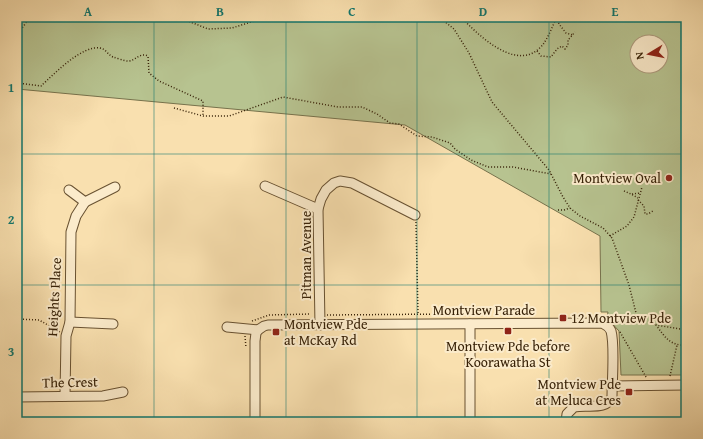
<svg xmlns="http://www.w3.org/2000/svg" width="703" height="439" font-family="'Gentium Book Plus',serif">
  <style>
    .green { fill: #b7c390; stroke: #77724c; fill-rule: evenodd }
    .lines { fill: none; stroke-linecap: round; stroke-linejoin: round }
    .minor-casing { stroke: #685131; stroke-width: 11 }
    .path { stroke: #372107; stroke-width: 1.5; stroke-dasharray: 1 2; stroke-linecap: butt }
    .minor { stroke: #fbebcb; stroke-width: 9 }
    .grid { fill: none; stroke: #0f766e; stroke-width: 1; stroke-opacity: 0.55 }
    .poi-dot { fill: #8f2418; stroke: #fbebcb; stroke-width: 1.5 }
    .labels { text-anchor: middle; stroke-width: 4; stroke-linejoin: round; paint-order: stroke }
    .poi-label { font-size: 14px; fill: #372107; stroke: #fbebcb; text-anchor: end }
    .street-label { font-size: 14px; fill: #372107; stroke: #fbebcb }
    .neatline { fill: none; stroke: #0f766e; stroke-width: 1.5 }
    .grid-label { font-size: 13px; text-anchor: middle; font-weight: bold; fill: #0f766e }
  </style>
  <rect width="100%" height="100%" fill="#f9e0af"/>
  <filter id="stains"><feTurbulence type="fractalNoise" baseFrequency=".005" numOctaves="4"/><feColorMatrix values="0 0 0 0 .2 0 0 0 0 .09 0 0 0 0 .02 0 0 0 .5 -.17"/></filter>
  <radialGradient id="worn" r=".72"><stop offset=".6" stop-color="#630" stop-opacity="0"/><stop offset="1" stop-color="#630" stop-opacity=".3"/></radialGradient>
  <!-- green -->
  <path class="green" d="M17,17h669v358h-65l-2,-44 -12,-13 1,-6h-7l-1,-76 -195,-111 -388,-36zM637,42h24v24h-24z"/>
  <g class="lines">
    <defs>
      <g id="minor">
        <path d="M265,186l53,23"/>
        <path d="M85,202l30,-15"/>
        <path d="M70,322l43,2"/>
        <path d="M470,324v98"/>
        <path d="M320,325l-2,-116 3,-10 5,-9 8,-7 6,-2 12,2 63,32"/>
        <path d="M227,327l31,3 6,-4 4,-1 334,-2c4,2 7,3 9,8 4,14 1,50 1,66 -6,14 -25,7 -38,10l-7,7 -1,8"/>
        <path d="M612,386l74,-1"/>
        <path d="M65,396l1,-60 4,-14 1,-90 5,-16 9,-14 -16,-12"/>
        <path d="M17,397l86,-1 20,-4"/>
        <path d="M255,422v-81l1,-8 2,-3"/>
      </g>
    </defs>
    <!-- minor casing -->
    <use href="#minor" class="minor-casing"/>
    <!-- path -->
    <g class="path">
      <path d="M178,17l30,12 24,-1 35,-11"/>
      <path d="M439,17l15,12 15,24 23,49 57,68 14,27 7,11 10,8 23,12 9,10 17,47 7,28"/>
      <path d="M461,17c16,17 51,51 75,34 11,-7 15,-23 21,-34"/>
      <path d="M557,17l2,7 7,9 7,2"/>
      <path d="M17,35l11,-15 7,-3"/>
      <path d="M537,51l4,5 10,1 6,-8 5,-3 3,3 3,-4v-5l7,-8"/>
      <path d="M17,83l24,3c13,-12 41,-41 59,-38 6,1 8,7 13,9 4,1 11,4 15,4 8,0 11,-9 20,-5l1,17 10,8 44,20v15"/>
      <path d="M174,108l29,8h26l54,-19 55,10h24l15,7 13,9 9,1 18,12 15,1 18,6 5,6 16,11 17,7h25l38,7"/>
      <path d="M624,191l7,3 7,4"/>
      <path d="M632,194l8,-1"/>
      <path d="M638,200l6,6 1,8h3l5,-3"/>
      <path d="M558,210h6l6,-2"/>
      <path d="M416,222l2,92"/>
      <path d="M610,236l17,-10 7,-9 8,-30"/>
      <path d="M327,315l123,-1 5,1"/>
      <path d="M17,319l22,1 21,12"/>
      <path d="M654,319l-2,3 4,3"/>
      <path d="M252,321l17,-6 42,-1"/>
      <path d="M642,323l10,-1"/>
      <path d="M686,330l-30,-5c9,12 14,21 30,20"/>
      <path d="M620,332l26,45"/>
      <path d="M245,336l1,12"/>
      <path d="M670,376l7,-31"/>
    </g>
    <!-- minor -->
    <use href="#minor" class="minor"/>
  </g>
  <!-- grid -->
  <path class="grid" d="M154,17v405M286,17v405M417,17v405M549,17v405M17,154h669M17,285h669"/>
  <!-- markers -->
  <g class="poi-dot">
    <circle cx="669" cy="178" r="4"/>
    <rect x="559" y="314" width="8" height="8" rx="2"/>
    <rect x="504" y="327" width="8" height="8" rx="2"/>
    <rect x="272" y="328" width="8" height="8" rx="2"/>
    <rect x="625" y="388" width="8" height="8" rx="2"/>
  </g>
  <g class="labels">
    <!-- poi labels -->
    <g class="poi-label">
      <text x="661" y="183">Montview Oval</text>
      <text x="571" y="323" text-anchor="start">12 Montview Pde</text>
      <text x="284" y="329" text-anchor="start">Montview Pde<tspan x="284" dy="16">at McKay Rd</tspan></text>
      <text x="508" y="351" text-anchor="middle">Montview Pde before<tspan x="508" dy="16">Koorawatha St</tspan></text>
      <text x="621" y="389">Montview Pde<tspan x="621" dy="16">at Meluca Cres</tspan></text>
    </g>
    <!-- street labels -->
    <g class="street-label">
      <text transform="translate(306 255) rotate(-90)" y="5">Pitman Avenue</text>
      <text transform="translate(54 297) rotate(-87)" y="5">Heights Place</text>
      <text x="484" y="315">Montview Parade</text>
      <text transform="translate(70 382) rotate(-1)" y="5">The Crest</text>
    </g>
  </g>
  <!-- margin -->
  <rect width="703" height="439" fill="none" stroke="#f9e0af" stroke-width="44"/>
  <!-- north arrow -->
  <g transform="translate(649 54) rotate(260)"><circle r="19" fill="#fbebcb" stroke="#ad9a7d"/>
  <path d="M0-3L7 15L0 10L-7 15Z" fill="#8f2418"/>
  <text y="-6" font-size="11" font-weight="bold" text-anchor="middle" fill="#372107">N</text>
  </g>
  <rect x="22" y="22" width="659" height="395" class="neatline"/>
  <g class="grid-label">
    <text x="88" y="16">A</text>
    <text x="220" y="16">B</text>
    <text x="352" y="16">C</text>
    <text x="483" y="16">D</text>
    <text x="615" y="16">E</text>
    <text x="11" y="92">1</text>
    <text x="11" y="224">2</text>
    <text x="11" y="356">3</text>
  </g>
  <rect width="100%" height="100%" filter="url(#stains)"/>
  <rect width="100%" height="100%" fill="url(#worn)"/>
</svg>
